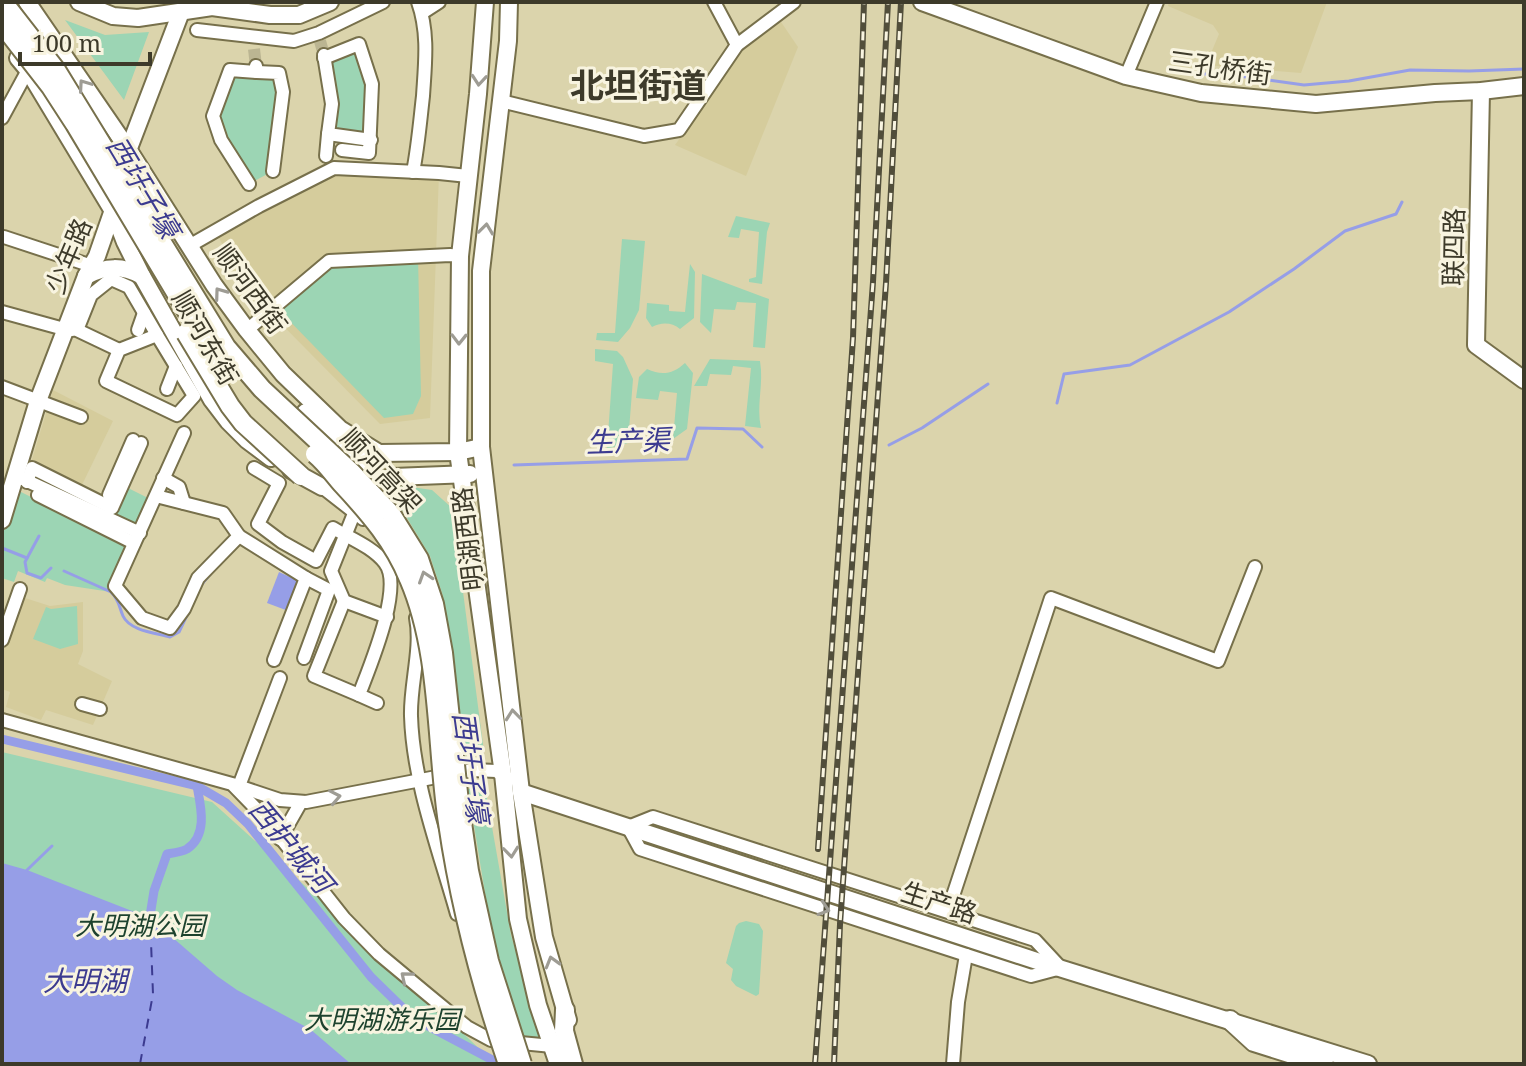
<svg xmlns="http://www.w3.org/2000/svg" width="1526" height="1066" font-family="'Noto Serif','Noto Sans SC',serif">
  <style>
    .built { fill: #d5cc9c }
    .green { fill: #9cd5b4 }
    .water { fill: #969ee7 }
    .lines { fill: none; stroke-linecap: round; stroke-linejoin: round }
    .stream { stroke: #969ee7; stroke-width: 3 }
    .canal { stroke: #969ee7; stroke-width: 9 }
    .ferry { stroke: #3c3b90; stroke-width: 2; stroke-dasharray: 10 8; stroke-linecap: butt }
    .minor-tunnel { stroke: #bbb592; stroke-width: 12; stroke-dasharray: 12 6; stroke-linecap: butt }
    .minor-casing { stroke: #77704b; stroke-width: 16 }
    .major-casing { stroke: #77704b; stroke-width: 20 }
    .highway-casing { stroke: #77704b; stroke-width: 22 }
    .minor { stroke: #fff; stroke-width: 12 }
    .major { stroke: #fff; stroke-width: 16 }
    .highway { stroke: #fff; stroke-width: 18 }
    .rail-casing { stroke: #514e3b; stroke-width: 6 }
    .rail { stroke: #f8f4e0; stroke-width: 3; stroke-dasharray: 9; stroke-linecap: butt }
    .highway-bridge-casing { stroke: #77704b; stroke-width: 22; stroke-linecap: butt }
    .highway-bridge { stroke: #fff; stroke-width: 18 }
    .oneway { stroke: #9e9c94 }
    .labels { text-anchor: middle; stroke-width: 6; stroke-linejoin: round; paint-order: stroke }
    .street-label { font-size: 26px; fill: #3d3a2a; stroke: #f8f4e0 }
    .park-label { font-size: 26px; font-style: italic; fill: #1d422e; stroke: #f8f4e0 }
    .water-label { font-size: 28px; font-style: italic; fill: #3c3b90; stroke: #f8f4e0 }
    .district-label { font-size: 34px; font-weight: bold; fill: #3d3a2a; stroke: #f8f4e0 }
  </style>
  <rect width="100%" height="100%" fill="#dbd4ac"/>
  <!-- built -->
  <g class="built">
    <path d="M1169,2h158l-26,71 -95,-8 13,-31 -6,-9 -45,-19z"/>
    <path d="M779,19l19,28 -52,129 -71,-31 69,-97z"/>
    <path d="M334,168l105,5 -9,245 -50,6 -137,-139 -28,-55z"/>
    <path d="M53,390l60,31 -33,68 -49,-26z"/>
    <path d="M22,597l28,9 33,-4v49l-5,13 34,17 -19,44 -47,-15 -5,10 -35,-13 4,-15 -8,-3v-38z"/>
  </g>
  <!-- green -->
  <g class="green">
    <path d="M65,20l40,15 44,-3 -25,68z"/>
    <path d="M359,44l13,40 -1,56 -43,-6 -4,-76z"/>
    <path d="M230,70l49,3 -6,98 -24,13 -36,-68z"/>
    <path d="M736,216l34,7 -3,9 -5,52 -13,-2v-3l7,-2 3,-45 -18,-3 -2,9 -11,-1z"/>
    <path d="M622,239l23,2 -6,69 -9,18 -12,14 -22,-2 1,-7h18z"/>
    <path d="M418,256l3,140 -8,18 -29,4 -109,-112 54,-45z"/>
    <path d="M690,264l5,8 -1,46 -14,11c-8,-7 -19,-7 -28,-2l-6,-9 1,-15 22,2v6l16,1z"/>
    <path d="M702,274l67,25 -4,49 -12,-1 3,-44 -19,-1 -2,8 -21,-1 -3,24 -11,-11z"/>
    <path d="M595,349l22,2 6,6 10,22 -5,64 -21,6 6,-85 -18,-3z"/>
    <path d="M710,359l50,2c4,23 -4,44 1,67l-16,-2 6,-58 -18,-2 -2,9 -21,-1 -3,12h-13z"/>
    <path d="M685,363l8,10 -6,56 -14,10 4,-46 -17,-2 -2,9 -22,-2 3,-21 8,-8c15,7 26,5 38,-6z"/>
    <path d="M398,485l34,5 20,18 32,244 -21,4 -20,-160 -13,-40 -40,-66z"/>
    <path d="M126,487l20,10 1,5 -11,24 -24,-11z"/>
    <path d="M17,490l110,55 -16,47 -46,-7 -18,-7 -2,4 -27,-11 -4,11 -12,-4v-41z"/>
    <path d="M77,606l1,38 -18,5 -27,-10 13,-32 5,2z"/>
    <path d="M2,752l210,50 172,155 111,107h-493z"/>
    <path d="M485,787l26,148 30,105 -19,-4 -27,-82 -27,-165z"/>
    <path d="M746,921l13,3 4,7 -4,63 -3,2 -20,-10 -5,-6 2,-11 -7,-6 10,-37 3,-3z"/>
  </g>
  <!-- water -->
  <g class="water">
    <path d="M279,572l22,10 -10,30 -24,-9z"/>
    <path d="M2,863l25,7 123,48 67,58 20,14 73,39 41,35h-349z"/>
  </g>
  <g class="lines">
    <!-- stream -->
    <g class="stream">
      <path d="M1191,73l56,4 57,8 45,-4 61,-11 59,1 55,-2"/>
      <path d="M1057,403l7,-29 66,-9 99,-53 65,-43 51,-38 51,-17 6,-12"/>
      <path d="M889,445l33,-17 66,-44"/>
      <path d="M514,465l173,-6 10,-31 46,1 19,18"/>
      <path d="M39,536l-14,26 2,11 14,5 10,-10"/>
      <path d="M2,548l25,10"/>
      <path d="M64,571l47,21c8,7 8,15 12,24 7,15 33,17 47,21l9,-5 11,-23"/>
      <path d="M202,584l10,-12"/>
      <path d="M27,870l25,-24"/>
    </g>
    <!-- canal -->
    <g class="canal">
      <path d="M2,739l195,47 29,17 22,21 123,153 42,41 87,46"/>
      <path d="M150,916l4,-25 13,-37c6,-1 15,-2 20,-5 21,-14 14,-42 10,-63"/>
    </g>
    <!-- ferry -->
    <path class="ferry" d="M140,1064l13,-70 -3,-78"/>
    <!-- minor-tunnel -->
    <g class="minor-tunnel">
      <path d="M320,41l4,14"/>
      <path d="M254,49l2,17"/>
    </g>
    <defs>
      <g id="minor">
        <path d="M714,2l23,43"/>
        <path d="M422,13l17,-11"/>
        <path d="M197,30l97,11 25,-8 64,-31"/>
        <path d="M324,55l8,49 -4,30 43,6"/>
        <path d="M324,58l35,-14 13,40 -3,69 -27,-3"/>
        <path d="M257,72l22,1 4,19 -10,79"/>
        <path d="M1126,76l31,-74"/>
        <path d="M501,101l143,35 35,-6 58,-85 57,-43"/>
        <path d="M2,118l26,-48"/>
        <path d="M326,156l2,-22"/>
        <path d="M413,172c5,-25 7,-50 10,-76 2,-32 6,-63 -5,-94"/>
        <path d="M249,184l-28,-44 -8,-24 17,-46 27,2 -1,-6"/>
        <path d="M4,237l88,29"/>
        <path d="M189,246l70,-40 75,-38 105,5 29,3"/>
        <path d="M2,312l62,17 8,1"/>
        <path d="M138,330l6,-17"/>
        <path d="M247,330l82,-69 121,-6 10,1"/>
        <path d="M157,335l37,61 -17,19 -71,-34 13,-31z"/>
        <path d="M119,350l-42,-20 14,-35 20,-16 18,8 28,48"/>
        <path d="M2,387l79,30"/>
        <path d="M167,389l9,-23"/>
        <path d="M254,468l25,15 -21,41 24,18 34,19 17,-33c16,10 40,19 52,35 19,24 -16,105 -26,132l18,8"/>
        <path d="M163,478l16,9 5,16"/>
        <path d="M23,479l117,54"/>
        <path d="M27,482l5,-14 80,40 29,-65"/>
        <path d="M322,487l41,32"/>
        <path d="M38,495l96,48"/>
        <path d="M109,495l24,-55"/>
        <path d="M156,496l67,17 16,23 -41,42 -14,31 -14,19 -28,-10 -27,-32 69,-153"/>
        <path d="M355,511l-24,60 13,30 43,16"/>
        <path d="M239,536l67,42 -32,82"/>
        <path d="M344,601l-30,75 45,19"/>
        <path d="M416,618c6,30 -6,67 -5,98 2,66 28,134 46,198"/>
        <path d="M2,640l18,-51"/>
        <path d="M304,658l25,-68 -23,-12"/>
        <path d="M82,704l18,5"/>
        <path d="M2,720l230,64 48,16 26,2 167,-32 23,1 12,8"/>
        <path d="M234,786l31,32 79,100 35,36 48,40 40,33 24,13 61,6"/>
        <path d="M239,786l41,-108"/>
        <path d="M653,817l382,123 26,28 -30,8 -391,-127 -12,-22z"/>
        <path d="M280,839l21,-37"/>
        <path d="M948,911l103,-313 167,63 37,-94"/>
        <path d="M953,1064l5,-62 8,-47"/>
      </g>
      <g id="major">
        <path d="M27,2l101,147 86,136 33,45 36,44 57,55 39,24 79,-1 23,-5"/>
        <path d="M79,2l34,14 25,2 74,-11 58,8h29l31,-13"/>
        <path d="M485,2l-7,92 -18,162 -2,196 45,322 15,145 20,86 20,59"/>
        <path d="M509,2l-1,39 -27,230v176l40,345 23,145 24,83"/>
        <path d="M922,2l204,74 75,17 115,11 119,-11 46,-2 43,-5"/>
        <path d="M18,58l10,12 85,141 12,31 17,34 70,124 16,21 19,19 24,18"/>
        <path d="M1481,91l-5,254 48,35"/>
        <path d="M126,156l55,-144"/>
        <path d="M86,276c20,-10 36,-11 56,0"/>
        <path d="M291,470l31,17h16l55,-10 77,-3"/>
        <path d="M2,520l36,-119 48,-125 11,-20 16,-46"/>
        <path d="M521,792l522,171 325,101"/>
      </g>
      <g id="highway">
        <path d="M306,413l51,38 6,15"/>
        <path d="M565,1010l-1,21 9,33"/>
        <path d="M1230,1020l24,22 70,22"/>
      </g>
    </defs>
    <!-- minor casing -->
    <use href="#minor" class="minor-casing"/>
    <!-- major casing -->
    <use href="#major" class="major-casing"/>
    <!-- highway casing -->
    <use href="#highway" class="highway-casing"/>
    <!-- minor -->
    <use href="#minor" class="minor"/>
    <!-- major -->
    <use href="#major" class="major"/>
    <!-- highway -->
    <use href="#highway" class="highway"/>
    <defs>
      <g id="rail">
        <path d="M818,849l35,-511 11,-336"/>
        <path d="M815,1064l58,-782 15,-280"/>
        <path d="M834,1064l6,-140 46,-641 15,-281"/>
      </g>
    </defs>
    <!-- rail casing -->
    <use href="#rail" class="rail-casing"/>
    <!-- rail -->
    <use href="#rail" class="rail"/>
    <defs>
      <g id="highway-bridge">
        <path d="M3,2l53,68 170,277 36,42 89,83 40,42 28,45 15,45 9,49 16,149 10,69 20,90 33,103"/>
        <path d="M2,24l49,63 24,37 131,219 25,29"/>
        <path d="M186,333l44,73 13,17 58,53"/>
        <path d="M315,454c11,9 19,21 28,31 27,29 51,57 66,94 32,74 27,165 39,244 12,83 33,162 60,241"/>
      </g>
    </defs>
    <!-- highway-bridge casing -->
    <use href="#highway-bridge" class="highway-bridge-casing"/>
    <!-- highway-bridge -->
    <use href="#highway-bridge" class="highway-bridge"/>
  </g>
  <!-- one-way arrows -->
  <defs><path id="oneway-chevron" d="M-2-3.5L2.5 0L-2 3.5" fill="none" stroke-width="1.6" stroke-linecap="round" stroke-linejoin="round" transform="scale(2)"/></defs>
  <g class="oneway">
    <use href="#oneway-chevron" transform="translate(479 80) rotate(95)"/>
    <use href="#oneway-chevron" transform="translate(84 85) rotate(-125)"/>
    <use href="#oneway-chevron" transform="translate(486 229) rotate(-83)"/>
    <use href="#oneway-chevron" transform="translate(220 293) rotate(-126)"/>
    <use href="#oneway-chevron" transform="translate(459 339) rotate(91)"/>
    <use href="#oneway-chevron" transform="translate(425 577) rotate(-108)"/>
    <use href="#oneway-chevron" transform="translate(513 715) rotate(-96)"/>
    <use href="#oneway-chevron" transform="translate(335 797) rotate(-11)"/>
    <use href="#oneway-chevron" transform="translate(511 852) rotate(84)"/>
    <use href="#oneway-chevron" transform="translate(824 909) rotate(18)"/>
    <use href="#oneway-chevron" transform="translate(552 962) rotate(-106)"/>
    <use href="#oneway-chevron" transform="translate(406 977) rotate(-140)"/>
  </g>
  <g class="labels">
    <!-- street labels -->
    <g class="street-label">
      <text transform="translate(1220 68) rotate(8)" y="9">三孔桥街</text>
      <text transform="translate(1454 247) rotate(-89)" y="9">联四路</text>
      <text transform="translate(69 256) rotate(-67)" y="9">少年路</text>
      <text transform="translate(250 289) rotate(54)" y="9">顺河西街</text>
      <text transform="translate(205 338) rotate(60)" y="9">顺河东街</text>
      <text transform="translate(381 471) rotate(47)" y="9">顺河高架</text>
      <text transform="translate(468 539) rotate(-97)" y="9">明湖西路</text>
      <text transform="translate(939 903) rotate(18)" y="9">生产路</text>
    </g>
    <!-- park labels -->
    <g class="park-label">
      <text x="140" y="935">大明湖公园</text>
      <text x="382" y="1029">大明湖游乐园</text>
    </g>
    <!-- water labels -->
    <g class="water-label">
      <text transform="translate(143 187) rotate(59)" y="10">西圩子壕</text>
      <text transform="translate(628 441) rotate(-2)" y="10">生产渠</text>
      <text transform="translate(471 767) rotate(82)" y="10">西圩子壕</text>
      <text transform="translate(291 846) rotate(50)" y="10">西护城河</text>
      <text x="85" y="991">大明湖</text>
    </g>
    <!-- district labels -->
    <g class="district-label">
      <text x="638" y="98">北坦街道</text>
    </g>
  </g>
  <!-- border -->
  <rect width="1526" height="1066" fill="none" stroke="#3d3a2a" stroke-width="8"/>
  <!-- scale -->
  <path d="M20 52v12h130v-12" fill="none" stroke="#3d3a2a" stroke-width="4"/>
  <text x="32" y="52" font-size="24" fill="#3d3a2a" stroke="#f8f4e0" stroke-width="6" paint-order="stroke">100 m</text>
</svg>
